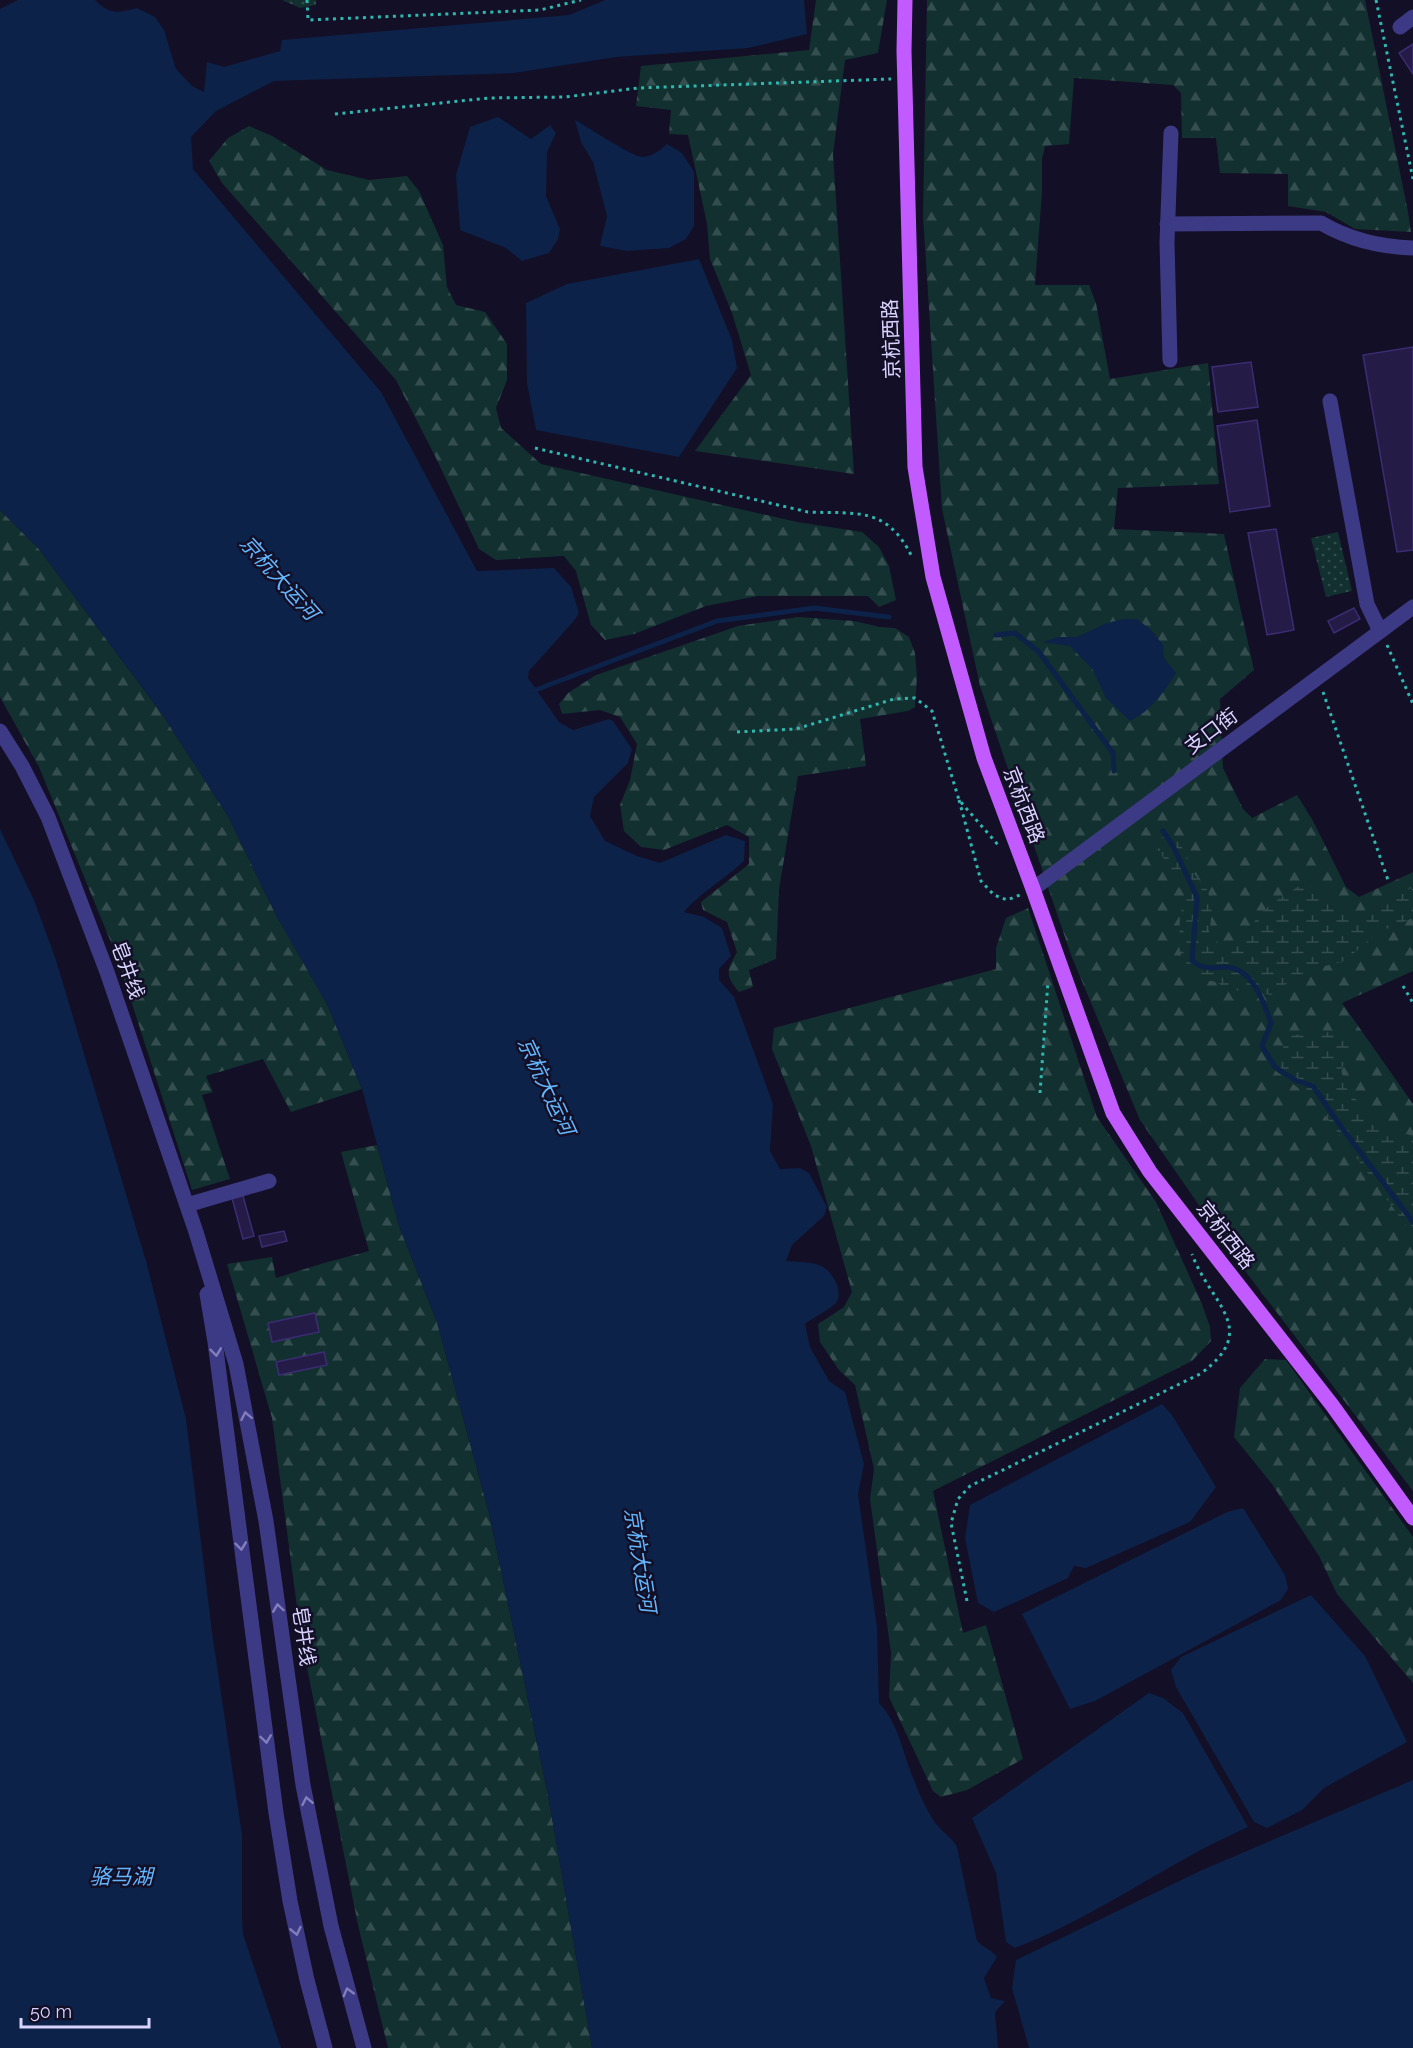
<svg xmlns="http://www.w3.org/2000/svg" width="1413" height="2048" font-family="Raleway,'Noto Sans SC',sans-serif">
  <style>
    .forest { fill: url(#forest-firs) }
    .wetland { fill: url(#wetland-marsh) }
    .park { fill: url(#park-dots) }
    .water { fill: #0c2248 }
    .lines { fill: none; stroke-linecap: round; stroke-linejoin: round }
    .stream { stroke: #0c2248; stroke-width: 5 }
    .building { fill: #241b47; stroke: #3b2d73; stroke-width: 1.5 }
    .path { stroke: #2fb8b0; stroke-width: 3; stroke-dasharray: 3 4.5; stroke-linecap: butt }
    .minor { stroke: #3d3a85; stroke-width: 15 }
    .major { stroke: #c25bff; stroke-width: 15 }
    .oneway { stroke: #837fbc }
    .labels { text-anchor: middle; stroke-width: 5; stroke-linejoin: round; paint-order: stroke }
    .street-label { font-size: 20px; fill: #d9d4ff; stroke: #130f26 }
    .water-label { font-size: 21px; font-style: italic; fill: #62b6ff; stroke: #130f26 }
  </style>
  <defs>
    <pattern id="forest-firs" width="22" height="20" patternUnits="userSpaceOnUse" patternTransform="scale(1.5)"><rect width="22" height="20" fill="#12302f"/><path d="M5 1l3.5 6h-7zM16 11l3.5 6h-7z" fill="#344d4e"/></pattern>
    <pattern id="wetland-marsh" width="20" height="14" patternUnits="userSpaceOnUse" patternTransform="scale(1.5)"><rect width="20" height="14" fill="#12302f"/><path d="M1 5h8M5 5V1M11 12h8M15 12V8" fill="none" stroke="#344d4e"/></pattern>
    <pattern id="park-dots" width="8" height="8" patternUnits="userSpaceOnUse" patternTransform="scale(1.5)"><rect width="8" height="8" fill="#12302f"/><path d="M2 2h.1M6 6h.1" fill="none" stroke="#344d4e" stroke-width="1.8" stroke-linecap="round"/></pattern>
  </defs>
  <rect width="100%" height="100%" fill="#130f26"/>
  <!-- forest -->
  <g class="forest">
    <path d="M816,0h71l-9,53 -33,7 -12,94 21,320 -159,-23 56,-76 -19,-62 -22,-54 -3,-35 -19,-89 -19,-1 2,-24 -35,-4 5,-40 168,-16z"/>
    <path d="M927,0h438l43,212 3,20 -56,-3 -29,-17 -38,-6v-32l-68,-1 -4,-35h-34l-1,-45 -8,-8 -99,-7 -5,66 -24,2 -3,13v33l-7,93h54l7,18 14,76 98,-16 11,121 -101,4 -4,41 110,5 30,136 -34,29 3,69 20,41 9,9 45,-23 16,26 33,66 13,10 54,-25v99l-71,32 71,101v387l-174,-228 -99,-143 -69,-165 -91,-269 -38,-177 -19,-293z"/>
    <path d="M249,126l23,10 55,34 42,10 38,-4 12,15 24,54 4,42 9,18 29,7 22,32v36l-11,28 5,20 40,36 256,58 65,10 17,15 10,19 7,34 -17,7 -11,-11h-110l-52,10 -72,28 -29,6 -14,-15 -15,-54 -12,-15 -68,4 -17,-11 -43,-91 -40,-78 -174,-197 -13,-22 19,-23z"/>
    <path d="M0,510l39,39 123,165 66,102 48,99 51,89 35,85 -71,23 -28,-53 -57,17 7,16 -11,3 28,84 -38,11 -75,-233 -78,-190 -39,-70z"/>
    <path d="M798,617l56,4 26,6 15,1 14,9 6,16 2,24 -2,30 -7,4 -48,8 6,47 -68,10 -19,113 -3,70 -27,11 4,17 -14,5c-15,-18 -12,-21 -2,-40l-10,-30 -24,-12 -2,-8 48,-38v-27l-22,-12 -63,25 -23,-3 -17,-16 -4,-26 10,-25 7,-36 -17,-27 -20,-7 -38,4 -3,-10 9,-11 28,-18 142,-49z"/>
    <path d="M1028,908l69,209 59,85 46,102 8,23 1,14 -19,20 -259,130 30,142 23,-8 37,134 -56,31 -26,7 -8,-6 -44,-94 2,-44 -21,-154 4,-30 -19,-84 -16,-15 -19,-28 -2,-18 26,-17 8,-15 -41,-146 -39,-97 2,-21 222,-59v-21l10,-30z"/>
    <path d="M377,1145l22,81 38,96 52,191 59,282 44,253h-204l-30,-123 -57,-288 -29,-219 -45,-154 45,-7 4,21 48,-15 45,-12 -28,-99z"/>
    <path d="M1265,1359l21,1 127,177v146l-76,-89 -18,-38 -47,-72 -38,-47 6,-49z"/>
  </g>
  <!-- wetland -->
  <g class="wetland">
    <path d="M1173,835l11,15 11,25 13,16 4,22 -3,19 10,12c22,3 35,-26 50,-38 9,-8 21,-13 31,-21 23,2 38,17 54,33l24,-6 14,-13 21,-12v31l-39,16 -7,9 -25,19 -31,7 -18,10 -22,16 -25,-5 -18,1 -11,-9 -18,-3 -16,-16 -4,-17 1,-31 6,-18 -3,-10 -21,-31 -6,-17z"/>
    <path d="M1324,1032l18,2 9,5 -2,15 -8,16 6,19 43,50 17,-5 6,2v99l-99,-135 -42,-32 8,-16 11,-17z"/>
  </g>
  <!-- park -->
  <g class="park">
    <path d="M282,0h34v5l-16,3z"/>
    <path d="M1338,532l14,59 -26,6 -15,-59z"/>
  </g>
  <!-- water -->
  <g class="water">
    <path d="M18,0h77c15,15 23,13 42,8l18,9 9,13 12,39 16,17 12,6 3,-30 17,5 56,-16 2,-11 287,-25 36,-15h199l3,34 -59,14 -132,9 -102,16 -240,8 -58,30 -25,26 2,32 188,223 96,179 77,-3 17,19 8,26 -6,9 -44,49 -1,7 31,44 14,8 36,-11 4,2 19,28 -4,14 -34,34 -4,19 15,25 32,15 23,7 66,-28 19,6 -1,20c-19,18 -43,31 -60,51l20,5 18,11 9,28 -12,13v11l15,17 39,107 -3,47 10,18 20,-1 9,5 18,34 -3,9 -32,29 -6,16c21,2 41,-2 51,24 2,5 3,12 -1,18 -4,5 -25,16 -31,21l5,23 19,34 16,11 19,72 -6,30 19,133 2,76c21,22 23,50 35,77 5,13 15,36 24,46 7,8 14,12 19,21l20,94c7,7 15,9 20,16l-13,21 7,20 14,3 -10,11 3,36h-406l-44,-253 -59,-282 -52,-191 -38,-96 -37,-137 -35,-85 -51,-89 -48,-99 -66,-102 -123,-165 -39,-39v-501z"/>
    <path d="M498,117l33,22 19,-14 6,8 -9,19 -1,44 14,33 -2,10 -9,14 -27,8 -16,-13 -46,-18 -4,-55 14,-48z"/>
    <path d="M575,120c13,7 56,36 67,37 9,0 19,-7 25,-13l15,9 12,19v54l-8,13 -17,9 -42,3 -27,-5 7,-30 -14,-54 -12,-20z"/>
    <path d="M699,259l33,81 5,28 -58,89 -143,-27 -9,-47 -1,-80 41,-19z"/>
    <path d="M1124,619h13l14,11 12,15 1,13 12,15c-13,20 -24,37 -46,48l-24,-23 -13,-28 -23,-24 -27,-4 15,-5h19l30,-14z"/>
    <path d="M0,829l34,71 22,60 90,301 40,158 26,213 30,203v82l1,17 38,114h-281z"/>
    <path d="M1162,1404l10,11 44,72 -26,35 -104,46 -12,-2 -6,12 -74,34 -16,-9 -13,-65 5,-33z"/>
    <path d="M1243,1508l42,67 3,14 -7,11 -186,101 -25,8 -48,-95 205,-102z"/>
    <path d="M1311,1595l54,61 42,86 -83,46 -22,22 -35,18 -13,-6 -78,-135 -5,-17 10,-13z"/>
    <path d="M1149,1693l14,5 20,15 65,114c-19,9 -39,18 -58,29 -58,32 -113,68 -175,92l-9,-6 -10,-69 -24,-55z"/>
    <path d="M1413,1780v268h-384l-17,-60 4,-28 186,-90z"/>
  </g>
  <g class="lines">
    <!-- stream -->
    <g class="stream">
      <path d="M996,635l19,-2 24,19 74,101 1,18"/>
      <path d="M530,692l187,-71 97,-13 75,9"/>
      <path d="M1163,831l10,15 24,51 -5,64c14,10 19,6 35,6 26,2 37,36 44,56l-9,23 13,21 20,13 18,6 29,42 71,94"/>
    </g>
  </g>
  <!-- building -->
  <g class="building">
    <path d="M1413,44v30l-14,-21z"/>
    <path d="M1413,347v203l-16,2 -34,-197z"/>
    <path d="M1251,362l7,45 -40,5 -6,-45z"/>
    <path d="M1257,420l13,86 -40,6 -13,-86z"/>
    <path d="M1276,529l18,101 -27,5 -19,-102z"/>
    <path d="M1354,608l6,11 -26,14 -6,-12z"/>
    <path d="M243,1196l11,40 -11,3 -11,-41z"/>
    <path d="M284,1231l3,10 -25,6 -3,-11z"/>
    <path d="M315,1313l4,19 -47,10 -4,-19z"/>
    <path d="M324,1352l3,13 -48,10 -3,-13z"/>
  </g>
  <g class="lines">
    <!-- path -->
    <g class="path">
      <path d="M307,0l1,20 232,-10 41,-10"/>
      <path d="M1376,0l37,179"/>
      <path d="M335,114l154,-16 76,-1 73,-9 253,-9"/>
      <path d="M535,448l273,64c49,2 79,-6 104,45"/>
      <path d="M1387,645l26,59"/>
      <path d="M1323,692l66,191"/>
      <path d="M737,732l59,-3 98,-30 21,-1 17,13 27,89 40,46"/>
      <path d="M959,800l22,81 13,14 13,5 13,-5"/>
      <path d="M1403,986l10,17"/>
      <path d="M1040,1093l8,-112"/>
      <path d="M967,1601l-16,-78 7,-24 12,-13 230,-112c62,-45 10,-70 -8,-120"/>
    </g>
    <!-- minor -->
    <g class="minor">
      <path d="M1400,27l13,-10"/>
      <path d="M1167,224l154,-1c29,17 58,24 92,25"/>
      <path d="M1170,360l-3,-118 4,-109"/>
      <path d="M1330,401l37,203 13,27"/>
      <path d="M0,731l22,35 26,51 59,155 89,260 40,132 30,157 37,264 28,141 33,122"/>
      <path d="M1033,889l380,-282"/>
      <path d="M187,1205l82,-24"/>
      <path d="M207,1294l8,48 61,471 14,88 17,79 18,68"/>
    </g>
    <!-- major -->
    <path class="major" d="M905,0l-1,51 11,416 18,110 51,181 49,131 80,224 37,59 182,233 81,113"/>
  </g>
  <!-- one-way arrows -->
  <defs><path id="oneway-chevron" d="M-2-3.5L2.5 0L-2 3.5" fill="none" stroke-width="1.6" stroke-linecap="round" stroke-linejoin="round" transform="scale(1.5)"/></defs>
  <g class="oneway">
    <use href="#oneway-chevron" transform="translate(216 1352) rotate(83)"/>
    <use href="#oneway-chevron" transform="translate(246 1416) rotate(-101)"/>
    <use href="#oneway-chevron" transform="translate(241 1546) rotate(83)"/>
    <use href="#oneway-chevron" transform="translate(278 1608) rotate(-98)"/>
    <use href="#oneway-chevron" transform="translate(266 1739) rotate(82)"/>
    <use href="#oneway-chevron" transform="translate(307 1801) rotate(-101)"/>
    <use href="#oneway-chevron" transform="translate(296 1931) rotate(78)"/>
    <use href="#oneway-chevron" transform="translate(348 1992) rotate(-105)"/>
  </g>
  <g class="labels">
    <!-- street labels -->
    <g class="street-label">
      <text transform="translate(891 339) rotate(-92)" y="7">京杭西路</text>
      <text transform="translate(1211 731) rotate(-37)" y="7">支口街</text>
      <text transform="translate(1024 805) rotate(69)" y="7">京杭西路</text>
      <text transform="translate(128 970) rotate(70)" y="7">皂井线</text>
      <text transform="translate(1226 1235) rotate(52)" y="7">京杭西路</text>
      <text transform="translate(304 1636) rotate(82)" y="7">皂井线</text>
    </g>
    <!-- water labels -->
    <g class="water-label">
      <text transform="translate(279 578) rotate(48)" y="7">京杭大运河</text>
      <text transform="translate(546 1086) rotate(65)" y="7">京杭大运河</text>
      <text transform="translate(640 1560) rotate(81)" y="7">京杭大运河</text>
      <text x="121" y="1884">骆马湖</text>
    </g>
  </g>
  <!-- scale -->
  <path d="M21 2018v9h128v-9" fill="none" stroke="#d9d4ff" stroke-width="3"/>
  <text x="30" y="2018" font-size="18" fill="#d9d4ff" stroke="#130f26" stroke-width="4.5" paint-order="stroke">50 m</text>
</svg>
